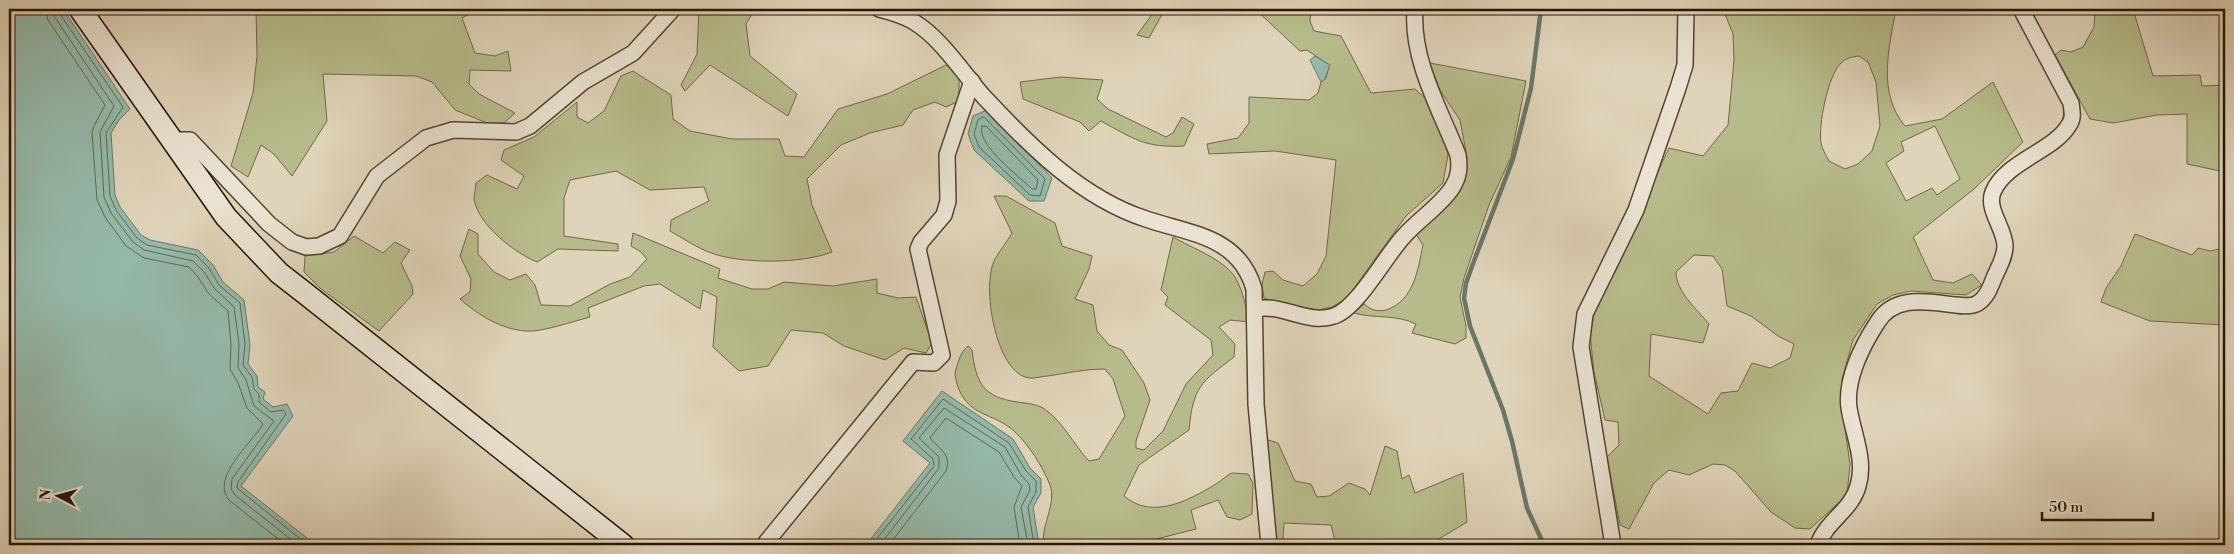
<svg xmlns="http://www.w3.org/2000/svg" width="2234" height="554" font-family="'Libre Bodoni',serif">
  <style>
    .green { fill: #b7bb8b; stroke: #706846; fill-rule: evenodd }
    .water { fill: #95b9aa; stroke: #697767 }
    .lines { fill: none; stroke-linecap: round; stroke-linejoin: round }
    .shore { stroke: #5e6756; stroke-width: 1 }
    .stream { stroke: #697767; stroke-width: 4.5 }
    .street-casing { stroke: #564430; stroke-width: 18 }
    .secondary-casing { stroke: #281502; stroke-width: 24 }
    .street { stroke: #eae2d2; stroke-width: 15 }
    .secondary { stroke: #eae2d2; stroke-width: 21 }
  </style>
  <rect width="100%" height="100%" fill="#dfd3b9"/>
  <filter id="stains"><feTurbulence type="fractalNoise" baseFrequency=".004" numOctaves="4"/><feColorMatrix values="0 0 0 0 .2 0 0 0 0 .09 0 0 0 0 .02 0 0 0 .5 -.17"/></filter>
  <radialGradient id="worn" r=".72"><stop offset=".6" stop-color="#630" stop-opacity="0"/><stop offset="1" stop-color="#630" stop-opacity=".3"/></radialGradient>
  <!-- green -->
  <g class="green">
    <path d="M256,9h223l-17,9 13,35 20,3 13,-5 3,20 -41,-1 -1,14 10,10 36,19 -11,10h-17l-32,-13 -23,-28 -16,-6 -93,-2 4,47 -35,55 -18,-22 -13,-9 -13,32 -17,-11 22,-73 4,-37z"/>
    <path d="M699,9h25l5,4 4,-4h22l-9,15 4,32 47,38 -9,22 -78,-51 -25,26 -4,-6 16,-31z"/>
    <path d="M1156,9h9l-16,29 -12,-3z"/>
    <path d="M1255,9h45l11,2 -1,10 4,10 27,5 30,57 44,-4 14,13 12,23 7,30 -5,28 -37,33 -59,82 -15,9 -14,3 -37,-6 -17,-6 -2,-13 3,-13 8,-1 10,9 20,6 14,-12 9,-18 10,-96 -61,-9 -66,3 -2,-10 31,-6 11,-15v-26l60,3 9,-7 3,-11 5,-4 3,-13 -22,-15 -7,1z"/>
    <path d="M1723,9h173c-7,39 -19,84 9,117l37,-7 51,-37 30,60 -49,47 -61,48 20,43 20,3 19,-9 10,11 -16,10 -55,-4 -18,4 -16,9 -24,36 -11,39v29l8,56 -3,31 -37,34 -15,-1 -24,-16 -36,-41 -10,-6 -12,-1 -24,11 -20,-5 -15,13 -25,46 -9,-4 -13,-68 12,-12 -1,-23 -13,-2 -11,-48 -4,-38 6,-29 73,-157 34,8 25,-31 6,-65 -1,-26zM1859,56l9,6 8,20 4,44 -8,25 -14,13 -13,5 -16,-8c-3,-6 -7,-12 -8,-18 -3,-17 7,-68 20,-80 5,-5 11,-6 18,-7zM1935,126l25,53 -23,16 -5,-7 -26,13 -20,-38 18,-12 -3,-9zM1694,255l19,1 9,13 5,37 24,10 27,20 16,8 -4,14 -20,10 -18,-5 -14,28 -17,2 -13,21 -59,-38 2,-42 52,9 6,-19c-12,-15 -33,-32 -33,-52z"/>
    <path d="M2095,9h38l20,67 47,-1 2,11 23,-1v87l-38,-8v-50l-30,1 -44,8 -23,-4 -35,-64 6,-5 10,2 12,-5 11,-20z"/>
    <path d="M1430,63l96,18 -15,76 -22,48 -25,73 -4,19 6,29v12l-11,6 -43,-11 4,-9c-20,-10 -41,-5 -62,-11l10,-9c7,6 13,8 22,6 28,-9 32,-41 37,-65l-7,-11 48,-55 3,-22 -7,-37 -20,-30z"/>
    <path d="M946,65l13,6v30l-13,6 -11,-5 -22,8 -10,15 -33,8 -29,12 -34,34 5,26 20,47c-31,12 -90,12 -121,1 -14,-5 -28,-15 -41,-22l1,-11 38,-19 -5,-14 -54,3 -34,-19 -46,9 -6,18v38l54,8v7l-60,-2 -21,13c-22,-9 -59,-37 -63,-63 0,-5 2,-11 2,-16l11,-8 30,14 7,-13 -23,-16 3,-10 30,-13 43,-35v15l11,6 16,-12 17,-35 12,-5 38,24 2,24 17,12 42,8h47l6,17 19,1 34,-48 49,-15z"/>
    <path d="M1061,77l42,3 -6,19 11,10 58,28 7,-4 9,-16 12,7 -10,22c-39,2 -50,-7 -83,-25l-12,10 -9,-9 -57,-23 -3,-17z"/>
    <path d="M994,196h12l49,27 7,23 30,10 -3,13 -14,30 18,6 4,26 12,14 13,5 22,33 6,17 -14,41v7l8,2 19,-19 23,-47 27,-29 -2,-15 -46,-35 3,-8 -7,-7 12,-53c19,11 50,22 62,40 8,14 11,30 14,45l-19,-2 -11,7 16,17 -1,13c-33,25 -41,30 -45,73l-50,35 -15,31c28,24 64,5 92,-12 5,-3 11,-9 16,-11 5,0 11,1 16,1l5,9 -1,31 -12,6 -13,-3 -9,-17 -27,10 5,19 -63,16h-89c-4,-18 13,-41 6,-60 -7,-18 -21,-40 -36,-54 -21,-19 -47,-14 -57,-47 -1,-5 -3,-9 -1,-15 3,-9 4,-16 12,-23l4,4c4,33 11,47 45,52 9,1 18,2 26,6 19,12 31,37 46,53l10,-2 26,-43 -12,-37 -8,-10c-19,0 -38,4 -57,7 -6,0 -14,3 -19,2 -34,-5 -48,-94 -34,-119 5,-9 12,-17 17,-26z"/>
    <path d="M469,229l9,5v20l16,18 16,8 16,-6 9,11 6,20 29,1 40,-22 20,-7 17,-18 -6,-7 -10,-6 2,-13 87,36 -2,9 34,11h16l16,-7 49,4 44,-7v14l21,5 18,-1 16,46 -6,10 -22,-5 -19,12 -41,-14 -21,-13 -32,-3 -23,36 -29,5 -26,-24 4,-50 -14,-7 -3,19 -40,-25 -16,2 -56,22 2,9c-16,4 -50,16 -65,14 -24,-2 -47,-16 -65,-32l10,-7 1,-13 -11,-23z"/>
    <path d="M2135,234l57,21 6,-7 12,3 15,-3v77l-75,-4 -49,-19 5,-14 15,-22z"/>
    <path d="M354,236l29,17 12,-11 15,8 -9,13 11,23 1,8 -34,37 -58,-42 -17,-17 1,-16 29,-4z"/>
    <path d="M1268,440l10,3 17,38 16,3 6,13 12,-1 20,-13 16,6 5,6 15,-49 12,5 5,28 7,-4 6,18 48,-20 4,49 -38,23h-93l-5,-20 -47,-2 -1,14 3,8h-11l-13,-92z"/>
  </g>
  <!-- water -->
  <g class="water">
    <path d="M9,9h54l67,100 -11,11 -8,13 4,62 5,12 21,28 9,5 48,10 15,15 10,17 21,18 6,45 -2,19 9,12 1,11 7,5 -2,7 10,8 14,-3 6,12 -52,70 75,59h-307z"/>
    <path d="M1315,56l15,9 -5,14 -4,3 -11,-22z"/>
    <path d="M987,110l65,68 -8,23h-15l-55,-51 -6,-16 5,-18z"/>
    <path d="M942,391l71,48 17,29 11,11v14l-8,14 6,38h-173l64,-82 -27,-22z"/>
  </g>
  <g class="lines">
    <!-- shore -->
    <g class="shore">
      <path d="M45,9l3,11 57,85 -11,21 -2,7 5,67 8,17 21,29 18,12 45,9 9,10 11,17 19,17 3,33 -1,25 8,14 9,25 16,16c-12,20 -54,55 -33,77l56,44"/>
      <path d="M53,9l1,7 60,90 -14,26 4,65 7,16 22,29 11,8 49,11 11,11 11,17 19,18 5,37 -1,24 8,12 8,26 20,15 -42,58 -1,10 4,6 63,50"/>
      <path d="M59,9l1,5 63,93 -17,26 4,63 6,14 21,28 10,7 49,10 13,13 10,17 21,18 5,41 -2,21 9,12 2,12 5,5v8l12,10 12,-2 3,4 -48,68 -1,6 71,57"/>
      <path d="M984,117l61,62 -5,17 -10,-1 -51,-48 -5,-13 4,-14z"/>
      <path d="M982,126h4l52,54 -2,9h-4c-13,-13 -56,-44 -50,-63z"/>
      <path d="M872,545l62,-79 -1,-7 -22,-20 32,-40 66,44 17,28 10,10v11l-8,15 6,38"/>
      <path d="M880,545l59,-77v-11l-20,-19 25,-30 61,39 16,28 8,9 1,6 -9,17 7,38"/>
      <path d="M889,545l57,-74c6,-17 -7,-22 -16,-33l16,-20 53,34 15,25 8,9 -8,21 6,38"/>
    </g>
    <!-- stream -->
    <path class="stream" d="M1541,9l-10,79 -18,71 -39,102 -8,22 -2,15 6,28 33,84 9,31 15,67 17,37"/>
    <defs>
      <g id="street">
        <path d="M879,9c12,3 24,6 35,13 26,15 50,52 70,75 46,49 97,101 162,122 44,15 93,17 108,70l2,115 13,141"/>
        <path d="M171,140h19l79,84 23,18 14,5 13,-1 21,-10 37,-60 49,-38 27,-8 63,2 14,-6 53,-44 50,-29 40,-44"/>
        <path d="M1256,309c26,-6 51,16 78,7 23,-7 52,-61 70,-80 14,-16 36,-30 48,-48 7,-11 8,-20 6,-33 -18,-46 -47,-95 -43,-146"/>
        <path d="M764,545l149,-183 21,1 8,-8 -24,-106 3,-7 23,-27 4,-14 -1,-46 25,-74"/>
        <path d="M1613,545l-32,-198 4,-33 51,-104 42,-122 7,-23 1,-56"/>
        <path d="M1818,545c7,-23 34,-35 40,-59 8,-26 -5,-52 -9,-78 -4,-28 13,-62 28,-85 17,-29 50,-21 79,-18 7,1 16,2 22,-2 9,-6 12,-15 16,-25 4,-10 11,-20 11,-32 0,-17 -19,-37 -12,-54 13,-31 61,-41 76,-67 5,-7 3,-14 2,-22l-50,-94"/>
      </g>
      <path id="secondary" d="M80,9l146,208 53,56 27,21 317,251"/>
    </defs>
    <!-- street casing -->
    <use href="#street" class="street-casing"/>
    <!-- secondary casing -->
    <use href="#secondary" class="secondary-casing"/>
    <!-- street -->
    <use href="#street" class="street"/>
    <!-- secondary -->
    <use href="#secondary" class="secondary"/>
  </g>
  <!-- margin -->
  <rect width="2234" height="554" fill="none" stroke="#dfd3b9" stroke-width="30"/>
  <rect x="10" y="10" width="2214" height="534" fill="none" stroke="#281502" stroke-width="2.5"/>
  <rect x="15" y="15" width="2204" height="524" fill="none" stroke="#281502"/>
  <!-- north arrow -->
  <g transform="translate(58 496) rotate(276)" stroke="#eae2d2" stroke-width="4" paint-order="stroke">
  <path d="M0-4L9 19L0 12L-9 19Z" fill="#281502"/>
  <text y="-8" font-size="14" font-weight="bold" text-anchor="middle" fill="#281502">N</text>
  </g>
  <!-- scale -->
  <path d="M2042 512v8h111v-8" fill="none" stroke="#281502" stroke-width="2.5"/>
  <text x="2049" y="512" font-size="15" fill="#281502" stroke="#eae2d2" stroke-width="4" paint-order="stroke">50 m</text>
  <rect width="100%" height="100%" filter="url(#stains)"/>
  <rect width="100%" height="100%" fill="url(#worn)"/>
</svg>
